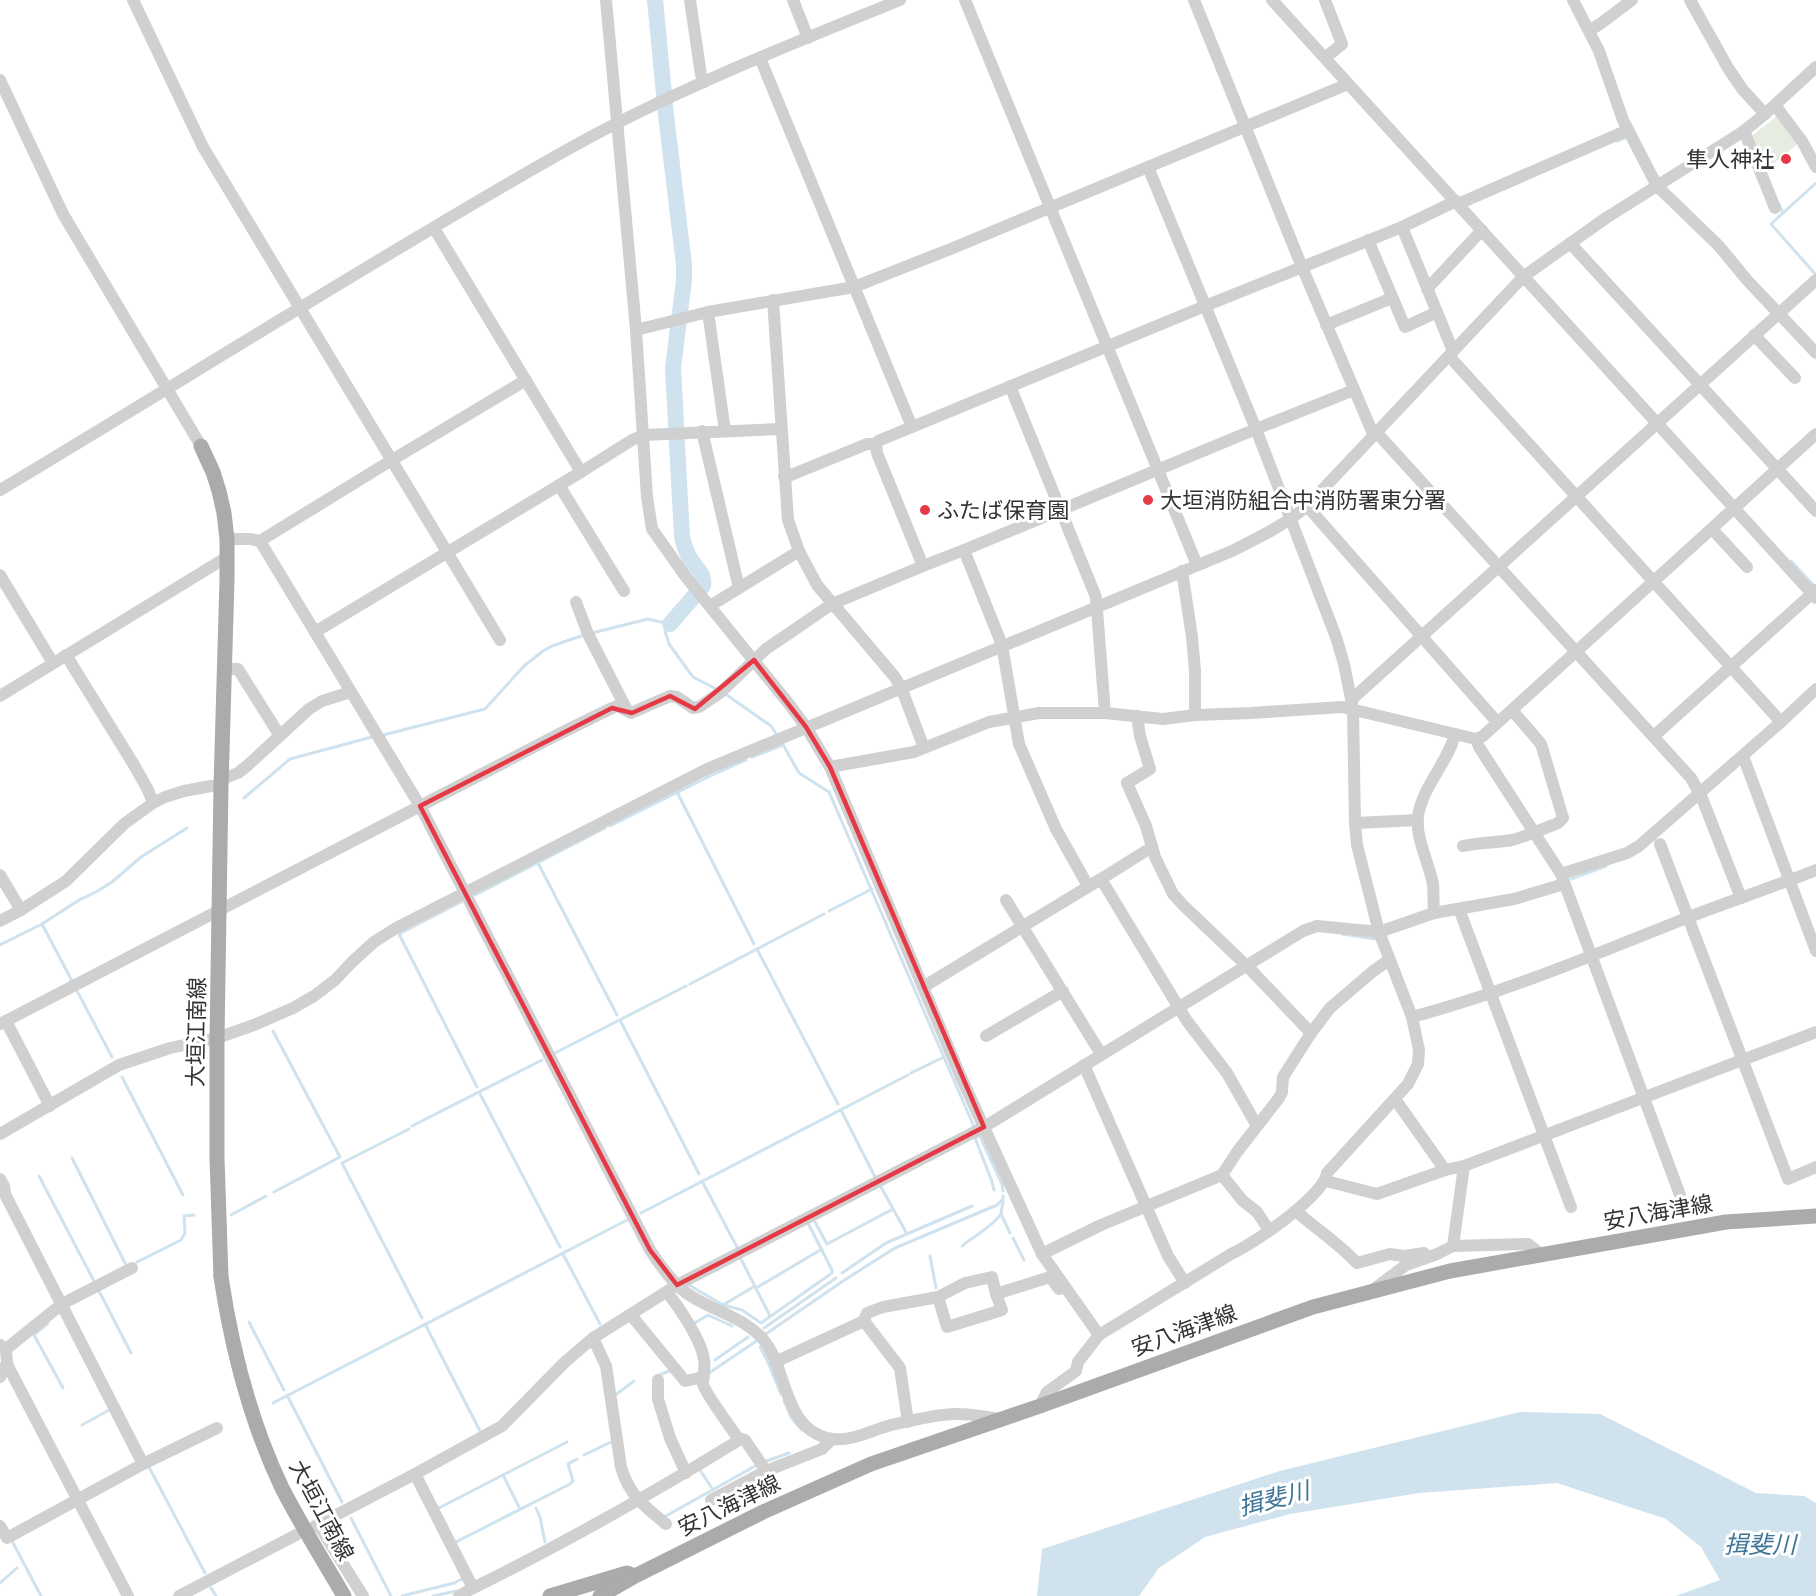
<svg xmlns="http://www.w3.org/2000/svg" width="1816" height="1596" font-family="Cabin,'Noto Sans JP',sans-serif">
  <style>
    .green { fill: #e6ecdf }
    .water { fill: #cfe2ee }
    .lines { fill: none; stroke-linecap: round; stroke-linejoin: round }
    .stream { stroke: #cfe2ee; stroke-width: 3 }
    .river { stroke: #cfe2ee; stroke-width: 16 }
    .minor { stroke: #d0d0d0; stroke-width: 12 }
    .major { stroke: #ababab; stroke-width: 15 }
    .major-bridge { stroke: #ababab; stroke-width: 15 }
    .marked { fill: none; stroke: #e63946; stroke-width: 4.5; stroke-linejoin: round }
    .poi-dot { fill: #e63946; stroke: #fff; stroke-width: 2 }
    .labels { text-anchor: middle; stroke-width: 6; stroke-linejoin: round; paint-order: stroke }
    .poi-label { font-size: 22px; fill: #333; stroke: #fff; text-anchor: start }
    .street-label { font-size: 22px; fill: #333; stroke: #fff }
    .water-label { font-size: 24px; font-style: italic; fill: #3f7597; stroke: #fff }
  </style>
  <rect width="100%" height="100%" fill="#fff"/>
  <!-- green -->
  <path class="green" d="M1777,116l21,28 -35,28 -14,-34z"/>
  <!-- water -->
  <path class="water" d="M1520,1412l80,2 156,79 48,3 12,7v93h-140l44,-16 -19,-33 -35,-28 -109,-36 -138,10 -129,21 -85,23 -46,31 -20,28h-102l5,-47 238,-78z"/>
  <g class="lines">
    <!-- stream -->
    <g class="stream">
      <path d="M1617,141l8,-3"/>
      <path d="M1779,204l4,9 33,-30"/>
      <path d="M1783,213l-12,11 45,51"/>
      <path d="M1791,561l24,26"/>
      <path d="M592,633l56,-14 22,5 -5,7 4,13 24,33 25,13"/>
      <path d="M724,693l47,33 6,9"/>
      <path d="M383,735l102,-26 39,-43 19,-15 9,-5 32,-11"/>
      <path d="M781,741l18,32 30,19 146,337"/>
      <path d="M752,757l31,-12"/>
      <path d="M677,792l77,152"/>
      <path d="M244,798l46,-39 82,-22"/>
      <path d="M610,826l100,-50 36,-16"/>
      <path d="M538,863l79,152"/>
      <path d="M1571,879l35,-13"/>
      <path d="M475,895l130,-67"/>
      <path d="M461,902l-62,32 78,153"/>
      <path d="M829,911l43,-22"/>
      <path d="M42,924l30,57 -2,1"/>
      <path d="M1342,934l34,5"/>
      <path d="M0,945l42,-21 37,-24 17,-8 16,-10 29,-25 46,-29"/>
      <path d="M757,949l81,155"/>
      <path d="M690,984l134,-70"/>
      <path d="M76,989l36,68"/>
      <path d="M620,1020l79,154"/>
      <path d="M273,1031l67,126 -66,35"/>
      <path d="M555,1053l131,-67"/>
      <path d="M911,1073l33,-16"/>
      <path d="M122,1077l61,118"/>
      <path d="M479,1092l81,155"/>
      <path d="M841,1110l35,69"/>
      <path d="M412,1126l130,-66"/>
      <path d="M409,1129l-67,34 80,155"/>
      <path d="M979,1134l23,50 1,7"/>
      <path d="M977,1137l-2,1 16,41 3,11"/>
      <path d="M72,1158l55,109"/>
      <path d="M39,1176l56,107"/>
      <path d="M702,1181l36,68"/>
      <path d="M881,1187l26,47"/>
      <path d="M1003,1201l-2,13 9,19"/>
      <path d="M641,1213l267,-138"/>
      <path d="M231,1215l35,-19"/>
      <path d="M815,1222l12,22 66,-35"/>
      <path d="M1013,1238l11,22"/>
      <path d="M962,1246c12,-10 31,-20 39,-32"/>
      <path d="M563,1254l37,70"/>
      <path d="M930,1256l6,32"/>
      <path d="M741,1259l29,57"/>
      <path d="M137,1262l44,-22 4,-7 -1,-17 10,-1"/>
      <path d="M842,1273l44,-30 86,-37"/>
      <path d="M689,1285l34,20 19,5 19,13 71,-50v-3l-23,-45"/>
      <path d="M756,1288l66,-39"/>
      <path d="M98,1289l33,64"/>
      <path d="M723,1305l32,-19"/>
      <path d="M249,1322l35,68"/>
      <path d="M48,1323l-14,12 29,53"/>
      <path d="M425,1324l55,107"/>
      <path d="M693,1324l15,-9 24,11"/>
      <path d="M764,1328l72,-50"/>
      <path d="M763,1336l80,-55 52,-33 102,-43 6,-6v-3"/>
      <path d="M760,1347l7,13 14,34"/>
      <path d="M715,1360l33,-23"/>
      <path d="M709,1373l49,-33"/>
      <path d="M659,1375l13,-5"/>
      <path d="M287,1395l55,107"/>
      <path d="M614,1396l20,-15"/>
      <path d="M784,1401l8,18 10,11"/>
      <path d="M273,1403l354,-183"/>
      <path d="M82,1425l29,-16"/>
      <path d="M584,1455l27,-13"/>
      <path d="M764,1462l25,-9"/>
      <path d="M149,1467l56,106"/>
      <path d="M700,1470l13,20"/>
      <path d="M504,1477l16,32"/>
      <path d="M536,1508l4,9 5,25"/>
      <path d="M438,1511l-1,-2 130,-67"/>
      <path d="M664,1517l93,-52"/>
      <path d="M351,1518l40,78"/>
      <path d="M11,1539l30,57"/>
      <path d="M454,1543l116,-59 3,-3 -5,-17 9,-5"/>
      <path d="M0,1583l17,-15"/>
      <path d="M211,1588l5,8"/>
      <path d="M402,1596l52,-13 10,-5"/>
      <path d="M433,1596l24,-5"/>
    </g>
    <!-- river -->
    <g class="river">
      <path d="M655,0l11,115 18,150v15l-11,88 9,169c2,8 4,16 9,23 6,9 14,14 12,26"/>
      <path d="M670,624l26,-30"/>
    </g>
    <!-- minor -->
    <g class="minor">
      <path d="M133,0l70,147 297,493"/>
      <path d="M606,0l30,330 11,167 5,32 34,48 103,127 17,23 24,40 131,310 81,177 57,81"/>
      <path d="M690,0l11,75 3,7"/>
      <path d="M793,0l15,38"/>
      <path d="M965,0l232,565"/>
      <path d="M1194,0l108,267 72,169"/>
      <path d="M1272,0l544,598"/>
      <path d="M1325,0l17,44 -17,14"/>
      <path d="M1573,0l26,51 24,69 34,66 62,60 28,34 69,73"/>
      <path d="M1690,0l38,68 15,22 22,24"/>
      <path d="M1590,30l10,-6 32,-24"/>
      <path d="M760,58l152,369"/>
      <path d="M0,80l63,134 138,232"/>
      <path d="M1775,105l27,36 14,26"/>
      <path d="M1744,131l31,77"/>
      <path d="M1458,204l170,-74"/>
      <path d="M1402,227l51,124"/>
      <path d="M1368,240l37,87 32,-15"/>
      <path d="M1570,243l246,268"/>
      <path d="M1427,289l55,-59"/>
      <path d="M773,300l15,220 11,31 18,34 77,91 7,11 23,61"/>
      <path d="M708,312l17,119"/>
      <path d="M1326,325l66,-27"/>
      <path d="M636,330l72,-18 146,-25 99,-39 395,-164"/>
      <path d="M1754,335l41,43"/>
      <path d="M1449,356l332,366"/>
      <path d="M1010,386l86,211 9,116"/>
      <path d="M702,431l37,157"/>
      <path d="M1377,433l314,345 11,20 39,100"/>
      <path d="M876,444l1,9 46,113 41,-16 38,95 17,99 37,85 32,57"/>
      <path d="M581,472l51,-32 12,-5 137,-6"/>
      <path d="M784,476l7,-1 76,-31h9l2,-3 327,-135 197,-79 54,-26"/>
      <path d="M559,485l65,106"/>
      <path d="M0,490c137,-82 273,-167 411,-249 60,-36 120,-72 183,-106 98,-52 203,-93 306,-135"/>
      <path d="M1307,506l190,216"/>
      <path d="M1712,529l35,38"/>
      <path d="M227,539h23l10,2 132,-81 134,-80"/>
      <path d="M260,541l160,265 230,444c10,15 21,31 35,42 25,19 61,24 81,51 22,30 18,89 67,96 20,2 39,-9 58,-14 17,-4 51,-12 68,-11 13,0 27,3 40,5"/>
      <path d="M964,550l292,-121 98,-39"/>
      <path d="M1182,571l10,66 3,34v44"/>
      <path d="M0,575l53,88"/>
      <path d="M576,602l12,32 39,76"/>
      <path d="M710,606l89,-55"/>
      <path d="M315,632l266,-160 -147,-244"/>
      <path d="M66,655l68,110 14,25 5,13"/>
      <path d="M224,669h14l42,67"/>
      <path d="M0,696l227,-139"/>
      <path d="M1351,700l465,-420"/>
      <path d="M1137,716l3,20 10,33 -23,14 19,43 9,31 18,37 10,11 67,64 61,64"/>
      <path d="M1654,736l162,-146"/>
      <path d="M1476,739l3,8 82,127 119,321"/>
      <path d="M1743,756l73,195"/>
      <path d="M830,767l84,-15 75,-30 50,-9h66l58,6 32,-4 56,-2 91,-6 134,32 7,-3 333,-302"/>
      <path d="M222,779l16,-6 10,-8 61,-56 13,-8 29,-9"/>
      <path d="M1355,823l63,-3"/>
      <path d="M1660,844l128,335 28,-12"/>
      <path d="M1463,846c16,-4 32,-3 49,-6 15,-4 31,-11 46,-17l5,-5 -22,-74 -29,-34"/>
      <path d="M1561,874l66,-21 12,-7 142,-124 35,-33"/>
      <path d="M0,875l21,35"/>
      <path d="M1101,879l51,-32"/>
      <path d="M1006,900l95,154"/>
      <path d="M1459,909l112,298"/>
      <path d="M1434,913l80,-14 50,-15"/>
      <path d="M0,921l21,-11 45,-29 58,-57 29,-21 12,-6 19,-6 27,-5h10"/>
      <path d="M923,987l178,-108 86,142 40,52 30,53"/>
      <path d="M1412,1017c91,-24 179,-61 267,-96 45,-18 92,-33 137,-51"/>
      <path d="M6,1021l44,85"/>
      <path d="M0,1024l557,-289 55,-27 5,-2 14,7 39,-17 7,1 16,11 6,-1 22,-15 45,-43 66,-45 91,-38"/>
      <path d="M986,1036l77,-45"/>
      <path d="M1084,1065l84,191 17,27"/>
      <path d="M1395,1099l50,71 19,-4 352,-134"/>
      <path d="M0,1134l119,-69 51,-17 47,-10 37,-13 39,-17 21,-12 21,-16 17,-18 22,-20 22,-14 311,-159 525,-218c26,-13 53,-26 75,-45l217,-230 82,-58 138,-87 21,-17 51,-47"/>
      <path d="M0,1179l4,7 1,8 138,270 -136,74 -7,-12"/>
      <path d="M1326,1181l51,13 68,-24"/>
      <path d="M1296,1211c20,18 42,32 61,52l33,-9 14,2 20,-3"/>
      <path d="M1269,1230l-12,-18 -15,-12 -20,-25 15,-23 42,-54 3,-6 1,-15 28,-44 19,-25 42,-36 17,-12"/>
      <path d="M1453,1246l75,-2 14,11"/>
      <path d="M1042,1254l59,-29 121,-50"/>
      <path d="M1374,1289l32,-24 31,-11 16,-8 11,-80"/>
      <path d="M667,1292c12,15 35,49 37,68 2,8 -2,16 -1,24 2,9 28,44 35,54l7,2 21,31"/>
      <path d="M938,1297l9,30 55,-17 -6,-16 54,-17 9,12"/>
      <path d="M631,1315l54,66 19,-4"/>
      <path d="M864,1321l36,47 8,54"/>
      <path d="M593,1338l13,28 15,101c8,28 23,39 45,57"/>
      <path d="M0,1345l6,4 1,14 3,7 118,226"/>
      <path d="M6,1349l56,-45 70,-36"/>
      <path d="M775,1362l89,-41 3,-8 16,-6 55,-10 27,-14 27,-6 4,17"/>
      <path d="M0,1377l7,-14"/>
      <path d="M658,1380v19l12,39 16,35"/>
      <path d="M1040,1406l7,-14 29,-21 2,-9 21,-27 132,-81c21,-9 93,-58 96,-81l81,-89 10,-20 1,-14 -7,-33 -33,-85 -22,-87 -2,-22 -2,-114 -9,-45 -8,-27 -80,-208 -108,-262"/>
      <path d="M143,1464l74,-36"/>
      <path d="M415,1474l58,114c90,-44 178,-94 263,-146l2,-4"/>
      <path d="M711,1500l55,-29 56,-22 10,-10"/>
      <path d="M318,1524l45,72"/>
      <path d="M315,1526l100,-52 87,-48 63,-64 28,-24 84,-53 307,-158 319,-196 14,-5 62,6 55,-19c-1,-10 0,-19 -1,-29 -4,-21 -18,-47 -15,-68 5,-31 30,-53 37,-82"/>
      <path d="M179,1596l117,-61"/>
      <path d="M459,1596l14,-8"/>
    </g>
    <!-- major -->
    <g class="major">
      <path d="M201,446l12,26 6,19 5,22 3,26v41l-6,206 -4,252v120l4,119"/>
      <path d="M550,1596l77,-23 5,2"/>
      <path d="M600,1596l35,-20 128,-64 108,-48 169,-58 273,-99 137,-36 276,-49 90,-6"/>
    </g>
    <!-- major-bridge -->
    <path class="major-bridge" d="M221,1277c11,73 29,144 61,211 19,37 41,72 62,108"/>
  </g>
  <!-- marked area -->
  <path class="marked" d="M754,660l52,67 24,40 154,360 -307,158 -27,-35 -230,-444 192,-98 20,5 38,-17 25,13z"/>
  <!-- markers -->
  <g class="poi-dot">
    <circle cx="1786" cy="159" r="6"/>
    <circle cx="1148" cy="500" r="6"/>
    <circle cx="925" cy="510" r="6"/>
  </g>
  <g class="labels">
    <!-- poi labels -->
    <g class="poi-label">
      <text x="1774" y="167" text-anchor="end">隼人神社</text>
      <text x="1160" y="508">大垣消防組合中消防署東分署</text>
      <text x="937" y="518">ふたば保育園</text>
    </g>
    <!-- street labels -->
    <g class="street-label">
      <text transform="translate(196 1032) rotate(-89)" y="8">大垣江南線</text>
      <text transform="translate(1658 1212) rotate(-10)" y="8">安八海津線</text>
      <text transform="translate(1184 1330) rotate(-20)" y="8">安八海津線</text>
      <text transform="translate(729 1505) rotate(-26)" y="8">安八海津線</text>
      <text transform="translate(322 1510) rotate(62)" y="8">大垣江南線</text>
    </g>
    <!-- water labels -->
    <g class="water-label">
      <text transform="translate(1274 1499) rotate(-14)" y="8">揖斐川</text>
      <text x="1760" y="1553">揖斐川</text>
    </g>
  </g>
</svg>
